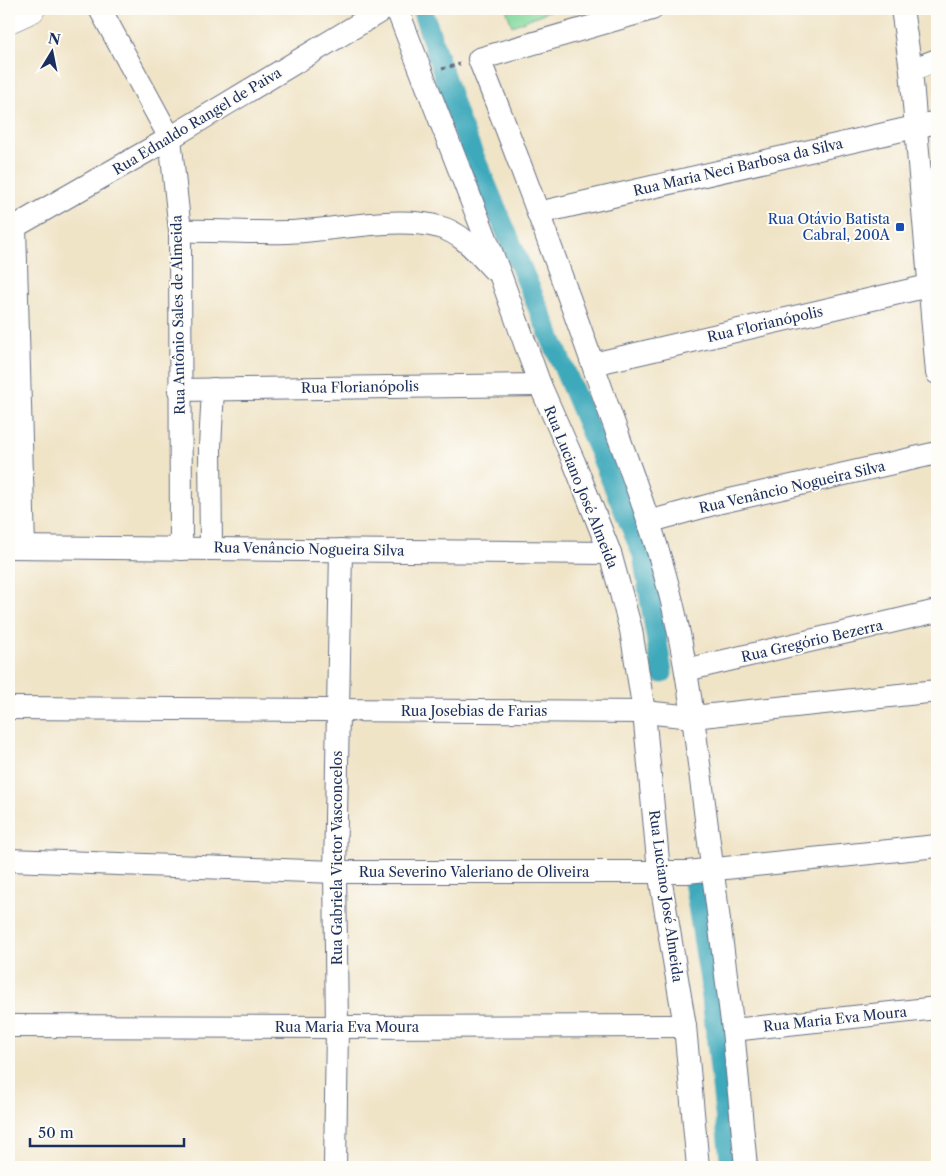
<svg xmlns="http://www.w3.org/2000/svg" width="946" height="1176" font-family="'Libre Caslon Text',serif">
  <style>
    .pitch { fill: #83d99d; stroke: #4f847e }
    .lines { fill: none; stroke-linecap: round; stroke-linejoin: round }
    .canal { stroke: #3ca9bb; stroke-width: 21 }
    .minor-casing { stroke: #666e83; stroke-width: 24 }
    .major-casing { stroke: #666e83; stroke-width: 29 }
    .path { stroke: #666e83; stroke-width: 3; stroke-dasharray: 4 4; stroke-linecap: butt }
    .minor { stroke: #fff; stroke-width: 22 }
    .major { stroke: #fff; stroke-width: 28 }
    .transit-dot { fill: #1a4fb4; stroke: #fdfcf7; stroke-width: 2 }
    .labels { text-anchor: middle; stroke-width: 4; stroke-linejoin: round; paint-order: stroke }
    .street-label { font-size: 14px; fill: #1b2f5e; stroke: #fdfcf7 }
    .transit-label { font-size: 14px; fill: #164399; stroke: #fdfcf7; text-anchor: end }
  </style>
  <rect width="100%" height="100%" fill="#fdfcf7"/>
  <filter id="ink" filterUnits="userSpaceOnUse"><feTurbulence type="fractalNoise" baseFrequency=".02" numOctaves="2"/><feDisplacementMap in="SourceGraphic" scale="10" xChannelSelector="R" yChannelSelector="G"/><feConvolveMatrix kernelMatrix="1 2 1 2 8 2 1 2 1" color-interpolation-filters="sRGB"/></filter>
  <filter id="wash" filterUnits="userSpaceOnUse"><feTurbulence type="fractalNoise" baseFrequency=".0096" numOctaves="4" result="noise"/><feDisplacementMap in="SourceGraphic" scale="20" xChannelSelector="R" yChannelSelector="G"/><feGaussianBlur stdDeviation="1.12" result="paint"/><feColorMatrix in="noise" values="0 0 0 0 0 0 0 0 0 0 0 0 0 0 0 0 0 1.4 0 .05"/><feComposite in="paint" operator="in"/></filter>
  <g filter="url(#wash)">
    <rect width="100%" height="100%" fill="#f0e4c7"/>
    <!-- pitch -->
    <path class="pitch" d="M506,9h48l-42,17z"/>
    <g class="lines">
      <!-- canal -->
      <g class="canal">
        <path d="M422,9l37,112 184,434 19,118"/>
        <path d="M693,875l17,105 21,187"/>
      </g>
    </g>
  </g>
  <g filter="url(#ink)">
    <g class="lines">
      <defs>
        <g id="minor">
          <path d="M100,9l70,129 10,93 1,318"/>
          <path d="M397,9l104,268 39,108 34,77 36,91 21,77 13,82 15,159 26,155 13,141"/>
          <path d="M652,9l-173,50c43,107 82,215 120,323 24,69 52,138 70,208 11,42 18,85 24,127l40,313 13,137"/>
          <path d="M902,9l9,61 26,303"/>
          <path d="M911,70l26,-10"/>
          <path d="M538,213l399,-91"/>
          <path d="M15,227l9,320"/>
          <path d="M9,230l161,-92 214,-129"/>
          <path d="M180,231c35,-1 71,2 107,1 45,-1 110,-17 152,-5 23,6 38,25 54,42"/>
          <path d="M593,364l344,-80"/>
          <path d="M179,390l361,-5"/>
          <path d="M648,522l73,-20 216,-49"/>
          <path d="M9,547l601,6"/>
          <path d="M211,548l-1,-101 3,-58"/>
          <path d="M686,670l251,-59"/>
          <path d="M9,708l635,4 49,5 244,-26"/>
          <path d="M9,860l326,12h352l250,-26"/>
          <path d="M9,1026l328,1 348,-1"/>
          <path d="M733,1030l204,-22"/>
          <path d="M335,1167l2,-140 -2,-155 6,-322"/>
        </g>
        <path id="major" d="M9,19l22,-10"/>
      </defs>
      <!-- minor casing -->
      <use href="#minor" class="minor-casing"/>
      <!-- major casing -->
      <use href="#major" class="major-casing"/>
      <!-- path -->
      <path class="path" d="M442,69l18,-5"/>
      <!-- minor -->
      <use href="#minor" class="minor"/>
      <!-- major -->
      <use href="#major" class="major"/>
    </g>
  </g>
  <!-- markers -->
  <rect class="transit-dot" x="895" y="222" width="10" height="10" rx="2.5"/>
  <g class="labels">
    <!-- street labels -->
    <g class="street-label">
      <text transform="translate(197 121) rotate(-31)" y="5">Rua Ednaldo Rangel de Paiva</text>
      <text transform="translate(738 167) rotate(-13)" y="5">Rua Maria Neci Barbosa da Silva</text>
      <text transform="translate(178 315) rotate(-91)" y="5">Rua Antônio Sales de Almeida</text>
      <text transform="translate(765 324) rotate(-13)" y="5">Rua Florianópolis</text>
      <text transform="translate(360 387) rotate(-1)" y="5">Rua Florianópolis</text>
      <text transform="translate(581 487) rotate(68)" y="5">Rua Luciano José Almeida</text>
      <text transform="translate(792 487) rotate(-13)" y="5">Rua Venâncio Nogueira Silva</text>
      <text transform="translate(309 549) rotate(1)" y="5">Rua Venâncio Nogueira Silva</text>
      <text transform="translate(812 641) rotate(-13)" y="5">Rua Gregório Bezerra</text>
      <text x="474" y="716">Rua Josebias de Farias</text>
      <text transform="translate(337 858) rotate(-90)" y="5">Rua Gabriela Victor Vasconcelos</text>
      <text x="474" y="877">Rua Severino Valeriano de Oliveira</text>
      <text transform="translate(666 896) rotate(82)" y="5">Rua Luciano José Almeida</text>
      <text transform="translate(835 1019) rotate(-6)" y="5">Rua Maria Eva Moura</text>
      <text x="347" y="1032">Rua Maria Eva Moura</text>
    </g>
    <!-- transit labels -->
    <g class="transit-label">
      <text x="890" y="224">Rua Otávio Batista<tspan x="890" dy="16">Cabral, 200A</tspan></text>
    </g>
  </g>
  <!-- margin -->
  <rect width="946" height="1176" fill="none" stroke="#fdfcf7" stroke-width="30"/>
  <!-- north arrow -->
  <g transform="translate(52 52) rotate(10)" stroke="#fdfcf7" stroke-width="4" paint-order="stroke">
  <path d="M0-4L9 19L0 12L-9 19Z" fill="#1b2f5e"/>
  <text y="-8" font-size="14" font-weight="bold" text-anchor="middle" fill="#1b2f5e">N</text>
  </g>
  <!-- scale -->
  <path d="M30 1138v8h154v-8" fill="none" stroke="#1b2f5e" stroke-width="2.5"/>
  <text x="38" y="1138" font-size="15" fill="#1b2f5e" stroke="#fdfcf7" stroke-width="4" paint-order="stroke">50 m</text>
</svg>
